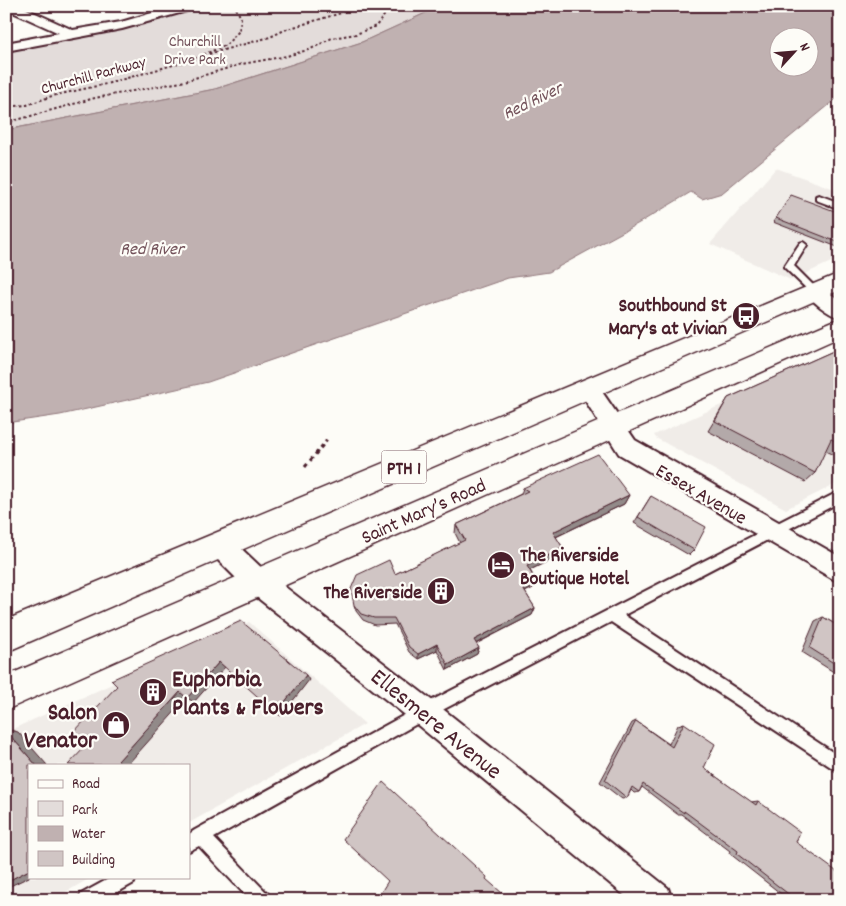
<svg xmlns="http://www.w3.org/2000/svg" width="846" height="906" font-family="Dekko,sans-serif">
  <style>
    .built { fill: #f0ece8 }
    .green { fill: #e3dcda; stroke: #967e82 }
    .water { fill: #c0b1b1; stroke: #91777b; fill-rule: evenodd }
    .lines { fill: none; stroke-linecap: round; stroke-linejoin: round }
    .service-casing { stroke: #4a1f2b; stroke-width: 4 }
    .minor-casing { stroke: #4a1f2b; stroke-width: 4 }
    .trunk-casing { stroke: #4a1f2b; stroke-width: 3 }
    .path-far1 { stroke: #4a1f2b; stroke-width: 2; stroke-dasharray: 2.5 2.5; stroke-linecap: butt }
    .path { stroke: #4a1f2b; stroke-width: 3; stroke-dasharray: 4 4; stroke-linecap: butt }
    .service { fill: #fdfcf7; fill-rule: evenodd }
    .minor { fill: #fdfcf7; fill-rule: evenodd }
    .trunk { fill: #fdfcf7; fill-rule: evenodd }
    .wall { fill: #b3a9a9; stroke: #4a1f2b }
    .shaded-wall { fill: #928a89; stroke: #4a1f2b }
    .building { fill: #d0c5c4; stroke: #4a1f2b }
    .labels { text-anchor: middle; stroke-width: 4.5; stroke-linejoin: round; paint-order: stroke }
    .far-park-label { font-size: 16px; fill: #704e57; stroke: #fdfcf7 }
    .far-street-label { font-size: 16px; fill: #4a1f2b; stroke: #fdfcf7 }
    .far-water-label { font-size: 18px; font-style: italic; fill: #73525a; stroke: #fdfcf7 }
    .shield { fill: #fdfcf7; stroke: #806168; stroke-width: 1 }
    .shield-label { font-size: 19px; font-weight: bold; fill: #4a1f2b }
    .poi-label { font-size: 20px; font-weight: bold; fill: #4a1f2b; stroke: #fdfcf7; text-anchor: end }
    .street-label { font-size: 20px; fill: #4a1f2b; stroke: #fdfcf7 }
    .near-poi-label { font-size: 24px; font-weight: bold; fill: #4a1f2b; stroke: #fdfcf7; text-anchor: start }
    .near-street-label { font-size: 24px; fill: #4a1f2b; stroke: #fdfcf7 }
  </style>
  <rect width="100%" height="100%" fill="#fdfcf7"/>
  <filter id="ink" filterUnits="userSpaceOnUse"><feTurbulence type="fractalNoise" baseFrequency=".02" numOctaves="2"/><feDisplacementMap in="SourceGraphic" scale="10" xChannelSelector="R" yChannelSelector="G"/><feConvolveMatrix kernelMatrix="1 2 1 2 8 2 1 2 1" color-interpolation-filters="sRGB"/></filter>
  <g filter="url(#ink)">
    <!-- built -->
    <g class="built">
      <path d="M776,168l64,23v67l-49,22 -81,-36z"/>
      <path d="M840,352v130l-54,27 -130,-71 -2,-3z"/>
      <path d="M249,622l116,102 -176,99v-58h-160v112h63l-40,23h-46v-168z"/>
    </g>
    <!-- green -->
    <path class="green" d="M190,6h251l-79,36 -147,47 -209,41v-83l67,-12z"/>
    <!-- water -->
    <path class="water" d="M441,6h399v90l-118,97 -20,6 -11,-7 -52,31 -90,49 -41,6 -300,104 -148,33 -54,8v-293l209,-41 147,-47zM778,38h30v30h-30z"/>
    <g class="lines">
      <defs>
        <g id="service">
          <path d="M819,195l21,8v6l-24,-9v-4z"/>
          <path d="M803,242l4,3 -13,21 24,24v4h-6l-28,-27 16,-24z"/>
          <path d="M840,491v11l-216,113 216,142v16l-229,-151 -182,95 -215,121 54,56 2,6h-20l-51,-54 -10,5v-17l6,-4 224,-123z"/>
          <path d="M112,877h24l-2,6 -30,17h-25l2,-6z"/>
        </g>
        <g id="minor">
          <path d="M6,6h14l53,24 48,-8 55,-16h20l-2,3 -72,20 -116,22v-8l53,-10 -53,-24z"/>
          <path d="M815,285l7,2 18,14v17c-12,-4 -28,-16 -34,-26l2,-5z"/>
          <path d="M589,381l7,2 39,57 205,117v26l-221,-129 -41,-65 4,-6z"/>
          <path d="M220,534l9,3 38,36 167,129 234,186 4,12h-42l-216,-178 -165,-131 -38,-38 -3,-8 3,-8z"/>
        </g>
        <g id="trunk">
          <path d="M840,273v17l-834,362v-32z"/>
          <path d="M840,318v19l-834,373v-34z"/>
        </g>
      </defs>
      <!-- service casing -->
      <use href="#service" class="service-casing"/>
      <!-- minor casing -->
      <use href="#minor" class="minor-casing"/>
      <!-- trunk casing -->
      <use href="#trunk" class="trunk-casing"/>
      <!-- path-far1 -->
      <g class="path-far1">
        <path d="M209,54l61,-17 17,-8 54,-16 15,-7"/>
        <path d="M6,107l21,-2 25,-9 54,-12 88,-25 32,-14 13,-14 2,-13 -6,-12"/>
        <path d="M6,123l89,-25 86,-16 61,-18 45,-8 24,-7 21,-11 24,-4 20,-8 11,-14 25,-6"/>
      </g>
      <!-- path -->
      <path class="path" d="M305,467l22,-27"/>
      <!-- service -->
      <use href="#service" class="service"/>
      <!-- minor -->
      <use href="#minor" class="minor"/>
      <!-- trunk -->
      <use href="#trunk" class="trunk"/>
    </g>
    <!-- wall -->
    <g class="wall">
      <path d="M840,213v35l-67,-26 3,-4z"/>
      <path d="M840,348v110l-15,-7 -10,22 -10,9 -97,-51 20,-33z"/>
      <path d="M523,488l106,7 -5,9 -68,33 7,11 -3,7 -30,15 6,11 -3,7 -8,4 10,16 -3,7 -56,29 3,4 -2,6 -30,16 -10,-20 -19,9 -9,-7 -14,-28 -20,1 -12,-5 -7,-9 -2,-6 41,-31 65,-31 -5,-10 1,-8 65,-31z"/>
      <path d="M651,496l43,54 -5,5 -55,-32z"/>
      <path d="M823,617l17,10v49l-38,-24 13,-31z"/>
      <path d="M636,721l33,23 9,-19 6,-2 20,45 47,34 7,-1 38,41 44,58h-51l-60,-47 1,-2 -49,-37h-4l-35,-27 -3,5 -5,1 -3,-3 -4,8 -5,1 -22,-17 32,-59z"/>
    </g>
    <!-- shaded-wall -->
    <g class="shaded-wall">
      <path d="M629,495l-5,9 -75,36 4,-8z"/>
      <path d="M563,548l-3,7 -36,18 3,-7z"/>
      <path d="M536,581l-3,7 -13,6 2,-7z"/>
      <path d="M535,608l-3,7 -59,30 1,-5z"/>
      <path d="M437,644v6l-19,9v-5z"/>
      <path d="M479,648l-2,6 -30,16 1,-5z"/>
      <path d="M219,662l6,5 -31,35 -7,-4z"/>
      <path d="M306,675l3,5 -28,36 -5,-3z"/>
      <path d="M180,692l8,5 -60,67 1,1h-7l-4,-4z"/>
      <path d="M6,729l12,3 29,33h-11l-30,-34z"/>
      <path d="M29,870v7l-23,11v-6z"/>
    </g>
    <!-- building -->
    <g class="building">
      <path d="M791,195l49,18v30l-64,-25z"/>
      <path d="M840,348v95l-9,-4 -16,34 -100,-52 13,-23z"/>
      <path d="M598,454l31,41 -76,37 10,16 -36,18 9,15 -14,6 13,21 -61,32 5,8 -31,17 -11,-21 -19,10 -9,-7 -15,-29h-20l-13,-4 -7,-9 -3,-16 6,-14 32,-15 6,14 70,-34 -9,-15 72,-34 -5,-3z"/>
      <path d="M651,496l55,31 -12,23 -56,-33z"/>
      <path d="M823,617l17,10v40l-30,-19z"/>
      <path d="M241,621l65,54 -30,38 -57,-51 -32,36 -7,-6 -62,69 4,4h-54l18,-19 -13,-13 44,-47 -6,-6z"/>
      <path d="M636,721l36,26 12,-24 31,21 -11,24 52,37 2,-4 42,31 -4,10 44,32v26h-44l-59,-46 1,-3 -54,-40v2l-41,-29 -4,8 -7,-5 -5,11 -22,-18z"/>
      <path d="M6,731l30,34h-7v105l-23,12z"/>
      <path d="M383,782l104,95 -1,2 24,21h-134l12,-19 -45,-42z"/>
    </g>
  </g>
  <!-- icons -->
  <defs>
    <symbol id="bus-disc" viewBox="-11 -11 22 22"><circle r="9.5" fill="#4a1f2b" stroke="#fdfcf7"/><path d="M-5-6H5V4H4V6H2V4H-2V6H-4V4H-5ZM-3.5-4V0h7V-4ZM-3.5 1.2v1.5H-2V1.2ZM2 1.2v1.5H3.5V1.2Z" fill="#fff"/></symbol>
    <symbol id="hotel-disc" viewBox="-11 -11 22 22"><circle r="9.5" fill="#4a1f2b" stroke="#fdfcf7"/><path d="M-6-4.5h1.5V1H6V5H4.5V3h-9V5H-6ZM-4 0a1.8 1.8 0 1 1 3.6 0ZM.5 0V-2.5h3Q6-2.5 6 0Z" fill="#fff"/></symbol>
    <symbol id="building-disc" viewBox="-11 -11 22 22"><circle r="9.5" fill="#4a1f2b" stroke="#fdfcf7"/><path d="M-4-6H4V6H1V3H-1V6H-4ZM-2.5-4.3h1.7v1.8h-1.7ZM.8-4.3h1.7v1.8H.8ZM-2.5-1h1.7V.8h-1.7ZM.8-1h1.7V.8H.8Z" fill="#fff"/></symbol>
    <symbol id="shop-disc" viewBox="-11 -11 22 22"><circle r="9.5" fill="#4a1f2b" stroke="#fdfcf7"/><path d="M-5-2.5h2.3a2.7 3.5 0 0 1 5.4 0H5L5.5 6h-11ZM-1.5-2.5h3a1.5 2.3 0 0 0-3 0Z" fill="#fff"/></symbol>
  </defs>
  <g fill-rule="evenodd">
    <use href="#bus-disc" x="730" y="300" width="32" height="32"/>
    <use href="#hotel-disc" x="485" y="549" width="32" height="32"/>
    <use href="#building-disc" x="425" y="575" width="32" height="32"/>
    <use href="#building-disc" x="137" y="676" width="32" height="32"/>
    <use href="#shop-disc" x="100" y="709" width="32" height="32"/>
  </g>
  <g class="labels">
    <!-- far-park labels -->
    <g class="far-park-label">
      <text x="195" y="46">Churchill<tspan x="195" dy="18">Drive Park</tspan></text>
    </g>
    <!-- far-street labels -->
    <g class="far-street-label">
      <text transform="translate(93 74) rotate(-15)" y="6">Churchill Parkway</text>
    </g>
    <!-- far-water labels -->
    <g class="far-water-label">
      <text transform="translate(532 100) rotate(-26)" y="6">Red River</text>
      <text x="152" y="254">Red River</text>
    </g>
    <!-- shield labels -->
    <rect class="shield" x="381.5" y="450.5" width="45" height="33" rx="4"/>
    <g class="shield-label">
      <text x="404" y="474">PTH 1</text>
    </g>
    <!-- poi labels -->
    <g class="poi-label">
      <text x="727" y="311">Southbound St<tspan x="727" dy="23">Mary's at Vivian</tspan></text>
      <text x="520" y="561" text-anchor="start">The Riverside<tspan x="520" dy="23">Boutique Hotel</tspan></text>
      <text x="422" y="598">The Riverside</text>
    </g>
    <!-- street labels -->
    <g class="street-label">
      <text transform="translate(702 493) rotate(30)" y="7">Essex Avenue</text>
      <text transform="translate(423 510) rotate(-24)" y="7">Saint Mary’s Road</text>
    </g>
    <!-- near-poi labels -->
    <g class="near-poi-label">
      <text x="172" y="686">Euphorbia<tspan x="172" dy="28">Plants &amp; Flowers</tspan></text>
      <text x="97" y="719" text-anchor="end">Salon<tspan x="97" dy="28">Venator</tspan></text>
    </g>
    <!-- near-street labels -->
    <g class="near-street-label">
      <text transform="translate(437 723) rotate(39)" y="8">Ellesmere Avenue</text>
    </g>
  </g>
  <!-- margin -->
  <rect width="846" height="906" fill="none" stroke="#fdfcf7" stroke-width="25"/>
  <rect x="12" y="12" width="821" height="881" fill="none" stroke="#4a1f2b" stroke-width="2" filter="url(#ink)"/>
  <!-- legend -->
  <rect x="28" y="764" width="162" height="115" fill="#fdfcf7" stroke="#b5a4a5"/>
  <rect x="38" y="780" width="25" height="8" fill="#fdfcf7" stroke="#b5a4a5"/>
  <text x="72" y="788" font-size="15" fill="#4a1f2b">Road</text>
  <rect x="38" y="801" width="25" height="15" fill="#e3dcda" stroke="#b5a4a5"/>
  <text x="72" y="814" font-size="15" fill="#4a1f2b">Park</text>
  <rect x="38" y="826" width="25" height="15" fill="#c0b1b1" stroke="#b5a4a5"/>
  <text x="72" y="838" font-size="15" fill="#4a1f2b">Water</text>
  <rect x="38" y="851" width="25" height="15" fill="#d0c5c4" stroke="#b5a4a5"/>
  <text x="72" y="864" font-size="15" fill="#4a1f2b">Building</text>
  <!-- north arrow -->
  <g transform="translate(794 52) rotate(64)"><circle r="24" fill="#fdfcf7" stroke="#b5a4a5"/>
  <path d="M0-4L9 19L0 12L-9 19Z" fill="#4a1f2b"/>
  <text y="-8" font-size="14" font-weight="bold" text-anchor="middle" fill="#4a1f2b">N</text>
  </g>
</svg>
